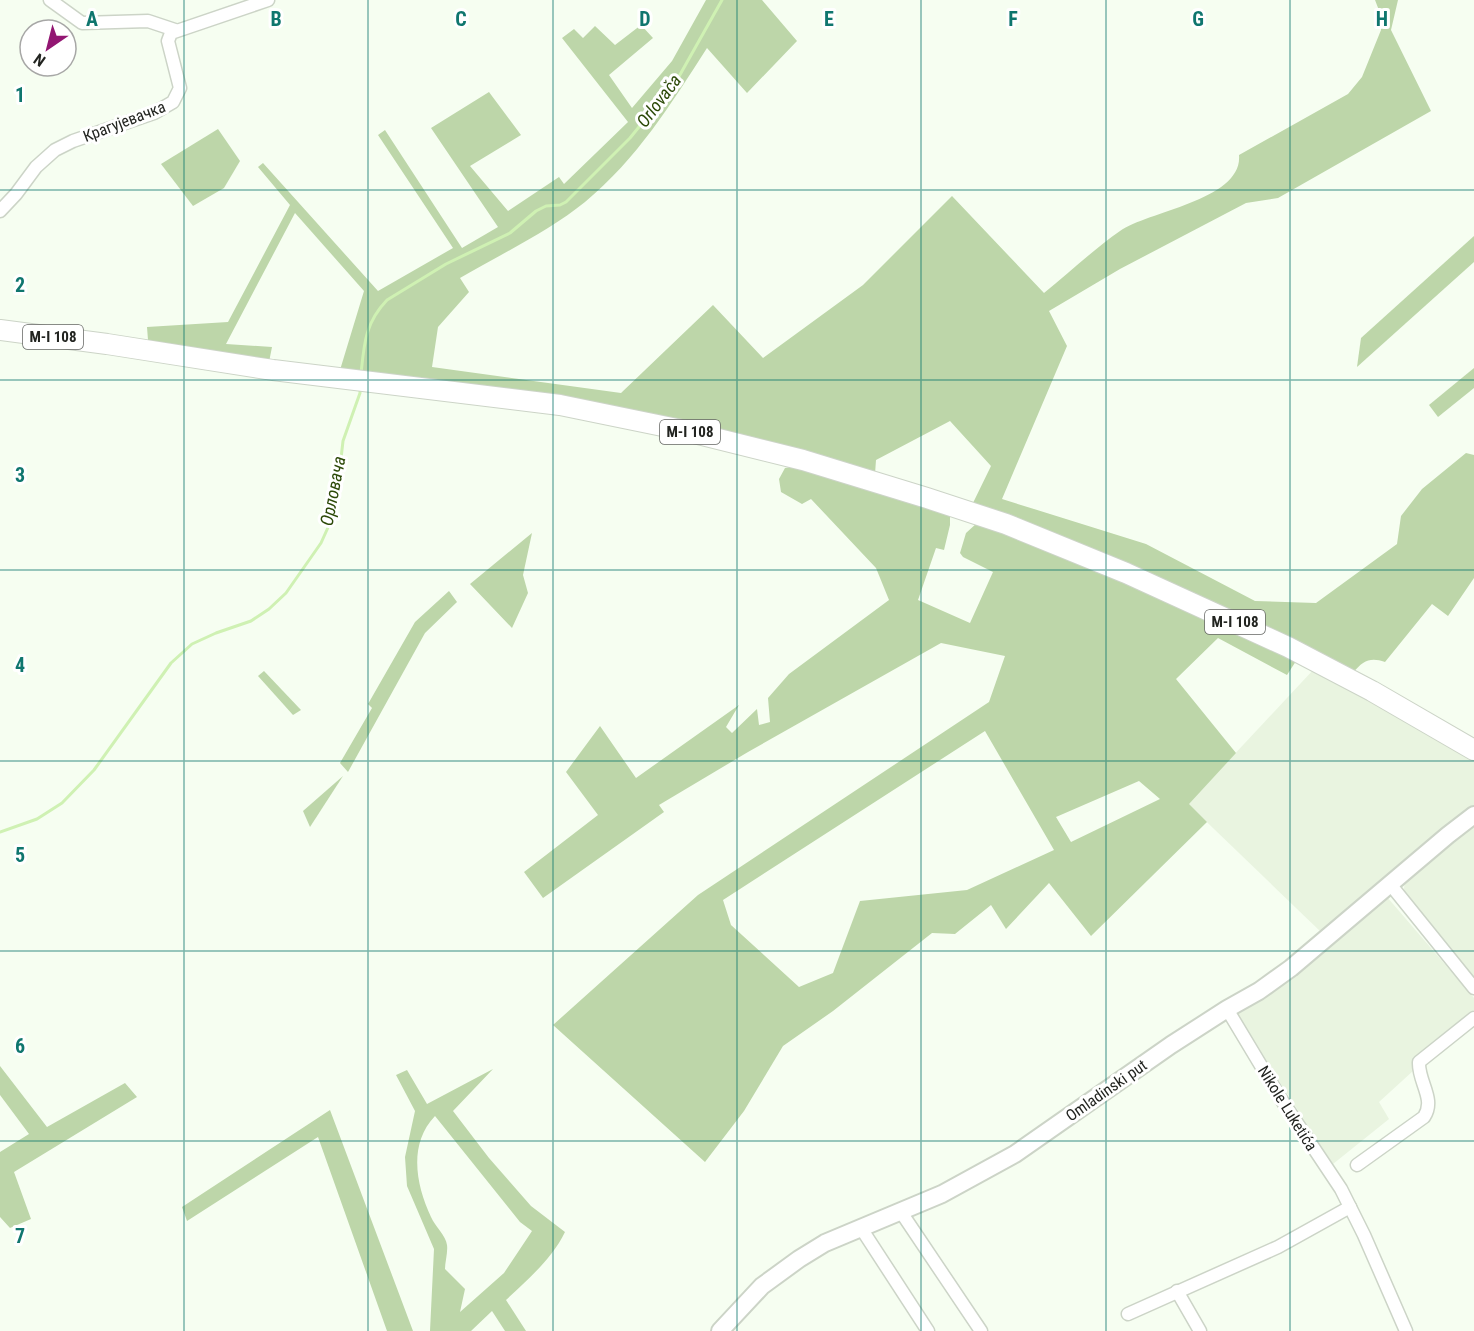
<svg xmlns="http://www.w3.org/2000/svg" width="1474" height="1331" font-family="'Roboto Condensed',sans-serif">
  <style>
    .built { fill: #e9f4e0 }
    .green { fill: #bdd6a9; fill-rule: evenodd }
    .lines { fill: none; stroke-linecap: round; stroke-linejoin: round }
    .stream { stroke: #cff1b3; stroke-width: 3 }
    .minor-casing { stroke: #ccd4c7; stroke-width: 15 }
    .tertiary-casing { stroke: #ccd4c7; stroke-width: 20 }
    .primary-casing { stroke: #ccd4c7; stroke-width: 22 }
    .minor { stroke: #fff; stroke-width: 12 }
    .tertiary { stroke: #fff; stroke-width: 16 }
    .primary { stroke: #fff; stroke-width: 20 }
    .grid { fill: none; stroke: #0f766e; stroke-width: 1.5; stroke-opacity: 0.55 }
    .labels { text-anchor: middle; stroke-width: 6; stroke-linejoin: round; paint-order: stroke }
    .shield { fill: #fff; stroke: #646663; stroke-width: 1.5 }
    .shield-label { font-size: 15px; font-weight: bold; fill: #222420 }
    .street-label { font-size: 16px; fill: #222420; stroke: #fff }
    .water-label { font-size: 18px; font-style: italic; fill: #2c4908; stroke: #fff }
    .grid-label { font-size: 20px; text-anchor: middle; font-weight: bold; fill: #0f766e; stroke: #fff; stroke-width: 6; stroke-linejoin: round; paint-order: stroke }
  </style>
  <rect width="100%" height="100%" fill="#f6fef1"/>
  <!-- built -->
  <g class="built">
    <path d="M1314,669l160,89v48l-152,127 -134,-129z"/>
    <path d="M1474,822v158l-66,-78 -4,-13 1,-10z"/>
    <path d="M1387,897l87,101v12l-59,49 -3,5 1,7 -34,31 10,17 -56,45 -97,-149z"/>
  </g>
  <!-- green -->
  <g class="green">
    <path d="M706,0h56l35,41 -50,52 -40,-45c-36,56 -70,111 -122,154 -37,30 -84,52 -125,76l9,14 -31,35 -6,40 189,26 92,-88 50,53 100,-73 89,-89 92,97c25,-20 50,-44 76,-62 28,-20 123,-31 119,-76l109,-61 14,-17 19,-47 -1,-17 -5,-13h23l-7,30 40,81 -153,87 -32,5 -126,66 -71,42 18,35 -65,153 144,45 109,57 61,2 81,-59 4,-28 21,-27 44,-36 8,2v123l-26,38 -16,-12 -47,58c-14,-5 -22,-2 -32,11l-381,-168 19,-39 -41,-45 -74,39 -1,14 -535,-104 24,-79 -69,-78 -69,131 46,3 -3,15 -121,-22 -1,-13 81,-5 62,-117 -32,-38 5,-4 115,128 75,-43 -75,-113 7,-5 77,118 36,-21 -67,-99 58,-36 32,43 -51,31 38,45 51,-34 5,7 64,-62 -66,-84 12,-9 9,9 12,-12 20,19 26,-20 12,13 -44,37 23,33 40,-47z"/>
    <path d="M218,129l22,32 -16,27 -31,18 -32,-42z"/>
    <path d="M1474,236v26l-117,105 4,-29z"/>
    <path d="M1474,368v20l-36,29 -9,-12z"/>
    <path d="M792,467l158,46v12l-6,25 -8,-2 -18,52 52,23 23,-51 -30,-15 -3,-4 6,-20 11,-10 61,20 260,115 -11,17 -69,-37 -42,41 60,74 -47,51 18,18 -116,114 -42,-53 -43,46 -15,-24 -36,29 -23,-1 -99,78 -50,35 -39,65 -39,51 -152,-137 145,-130 291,-193 16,-46 -64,-13 -193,109 -89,53 5,7 -121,86 -19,-26 74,-57 -32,-43 34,-46 36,52 103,-73 -13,22 6,6 25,-24 2,16 11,-3 -2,-24 21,-24 100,-74 -13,-32 -65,-69 -9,5 -21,-12 -2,-13 6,-11zM985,731l69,119 -87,40 -107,11 -27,72 -34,14 -68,-62 -8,-25zM1139,781l21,18 -89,43 -15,-25z"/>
    <path d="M532,533l-9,42 5,18 -16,35 -42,-44z"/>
    <path d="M449,591l8,11 -32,31 -77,139 -8,-9 32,-55 -4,-4 47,-82z"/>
    <path d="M264,671l37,39 -8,5 -35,-39z"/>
    <path d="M343,776l-33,51 -7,-16z"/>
    <path d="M0,1066l47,61 78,-44 12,14 -123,75 17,47 -21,9 -10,-11v-65l29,-18 -29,-39z"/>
    <path d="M493,1069l-40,42 36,47 42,48 34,26c-13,27 -37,47 -59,68l20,31h-21l-13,-20 -21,20h-41l4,-82 -27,-63 -2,-29 10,-46 -19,-36 11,-5 20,34zM435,1116l85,106 12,9 -28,42 -44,39 5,-23 -20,-20c0,-7 3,-17 2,-24 -1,-9 -12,-19 -16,-28 -15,-32 -23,-73 4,-101z"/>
    <path d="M330,1110l83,221h-26l-69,-194 -131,84 -5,-14z"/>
  </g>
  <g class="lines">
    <!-- stream -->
    <g class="stream">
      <path d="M361,374c3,-30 4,-51 26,-74l59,-36 64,-31 26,-22 10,-5 14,-1 6,-3 64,-64 47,-58 45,-80"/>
      <path d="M0,832l37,-13 25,-16 32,-33 77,-107 21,-19 24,-11 35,-12 18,-12 17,-16 35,-50 9,-20 8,-38 5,-44 17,-48v-6"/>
    </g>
    <defs>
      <g id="minor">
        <path d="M50,0l32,23 66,-2 27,9"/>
        <path d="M0,211l16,-17 20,-27 19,-17 18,-9 81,-28 19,-11 7,-14 -12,-47 3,-8 97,-33"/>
        <path d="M1390,884l84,104"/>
        <path d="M1227,1009l54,90 60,90 23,46 42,96"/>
        <path d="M1357,1165l67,-48c12,-18 -6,-35 -5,-55l55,-44"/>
        <path d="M901,1212l80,119"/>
        <path d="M861,1228l67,103"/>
        <path d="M1177,1291l23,40"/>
        <path d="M1128,1314l150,-67 72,-40"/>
      </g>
      <path id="tertiary" d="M720,1331l42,-45 37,-27 26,-16 117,-49 73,-40 156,-109 56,-36 32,-18 32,-23 157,-133 26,-20"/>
      <path id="primary" d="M0,330l107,14 166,26 287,35 122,25 121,30 124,38 79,26 120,49 162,74 84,44 102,59"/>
    </defs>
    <!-- minor casing -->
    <use href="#minor" class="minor-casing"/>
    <!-- tertiary casing -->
    <use href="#tertiary" class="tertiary-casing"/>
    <!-- primary casing -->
    <use href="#primary" class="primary-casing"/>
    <!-- minor -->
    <use href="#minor" class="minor"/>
    <!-- tertiary -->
    <use href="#tertiary" class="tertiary"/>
    <!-- primary -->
    <use href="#primary" class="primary"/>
  </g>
  <!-- grid -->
  <path class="grid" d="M184,0v1331M368,0v1331M553,0v1331M737,0v1331M921,0v1331M1106,0v1331M1290,0v1331M0,190h1474M0,380h1474M0,570h1474M0,761h1474M0,951h1474M0,1141h1474"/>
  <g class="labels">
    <!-- shield labels -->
    <g class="shield">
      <rect x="23" y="325" width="60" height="24" rx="4.5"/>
      <rect x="660" y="420" width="60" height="24" rx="4.5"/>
      <rect x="1205" y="610" width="60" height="24" rx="4.5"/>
    </g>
    <g class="shield-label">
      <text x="53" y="342">M-I 108</text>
      <text x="690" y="437">M-I 108</text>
      <text x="1235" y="627">M-I 108</text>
    </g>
    <!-- street labels -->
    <g class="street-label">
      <text transform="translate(124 121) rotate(-21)" y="6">Крагујевачка</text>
      <text transform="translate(1106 1090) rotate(-35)" y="6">Omladinski put</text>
      <text transform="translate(1288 1108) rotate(58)" y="6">Nikole Luketića</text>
    </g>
    <!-- water labels -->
    <g class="water-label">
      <text transform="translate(659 101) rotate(-53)" y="6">Orlovača</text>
      <text transform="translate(333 491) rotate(-79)" y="6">Орловача</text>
    </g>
  </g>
  <g class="grid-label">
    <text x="92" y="26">A</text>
    <text x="276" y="26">B</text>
    <text x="461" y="26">C</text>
    <text x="645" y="26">D</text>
    <text x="829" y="26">E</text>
    <text x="1013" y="26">F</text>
    <text x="1198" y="26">G</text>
    <text x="1382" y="26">H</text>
    <text x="20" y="102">1</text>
    <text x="20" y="292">2</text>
    <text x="20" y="482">3</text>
    <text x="20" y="672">4</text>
    <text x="20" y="862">5</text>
    <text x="20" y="1053">6</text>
    <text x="20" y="1243">7</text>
  </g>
  <!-- north arrow -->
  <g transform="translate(48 48) rotate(215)"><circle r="28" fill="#ffffff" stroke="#a7a7a6" stroke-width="1.5"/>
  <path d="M0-4.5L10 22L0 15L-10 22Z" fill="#921672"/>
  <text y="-9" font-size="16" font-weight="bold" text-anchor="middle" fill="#222420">N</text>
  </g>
</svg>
